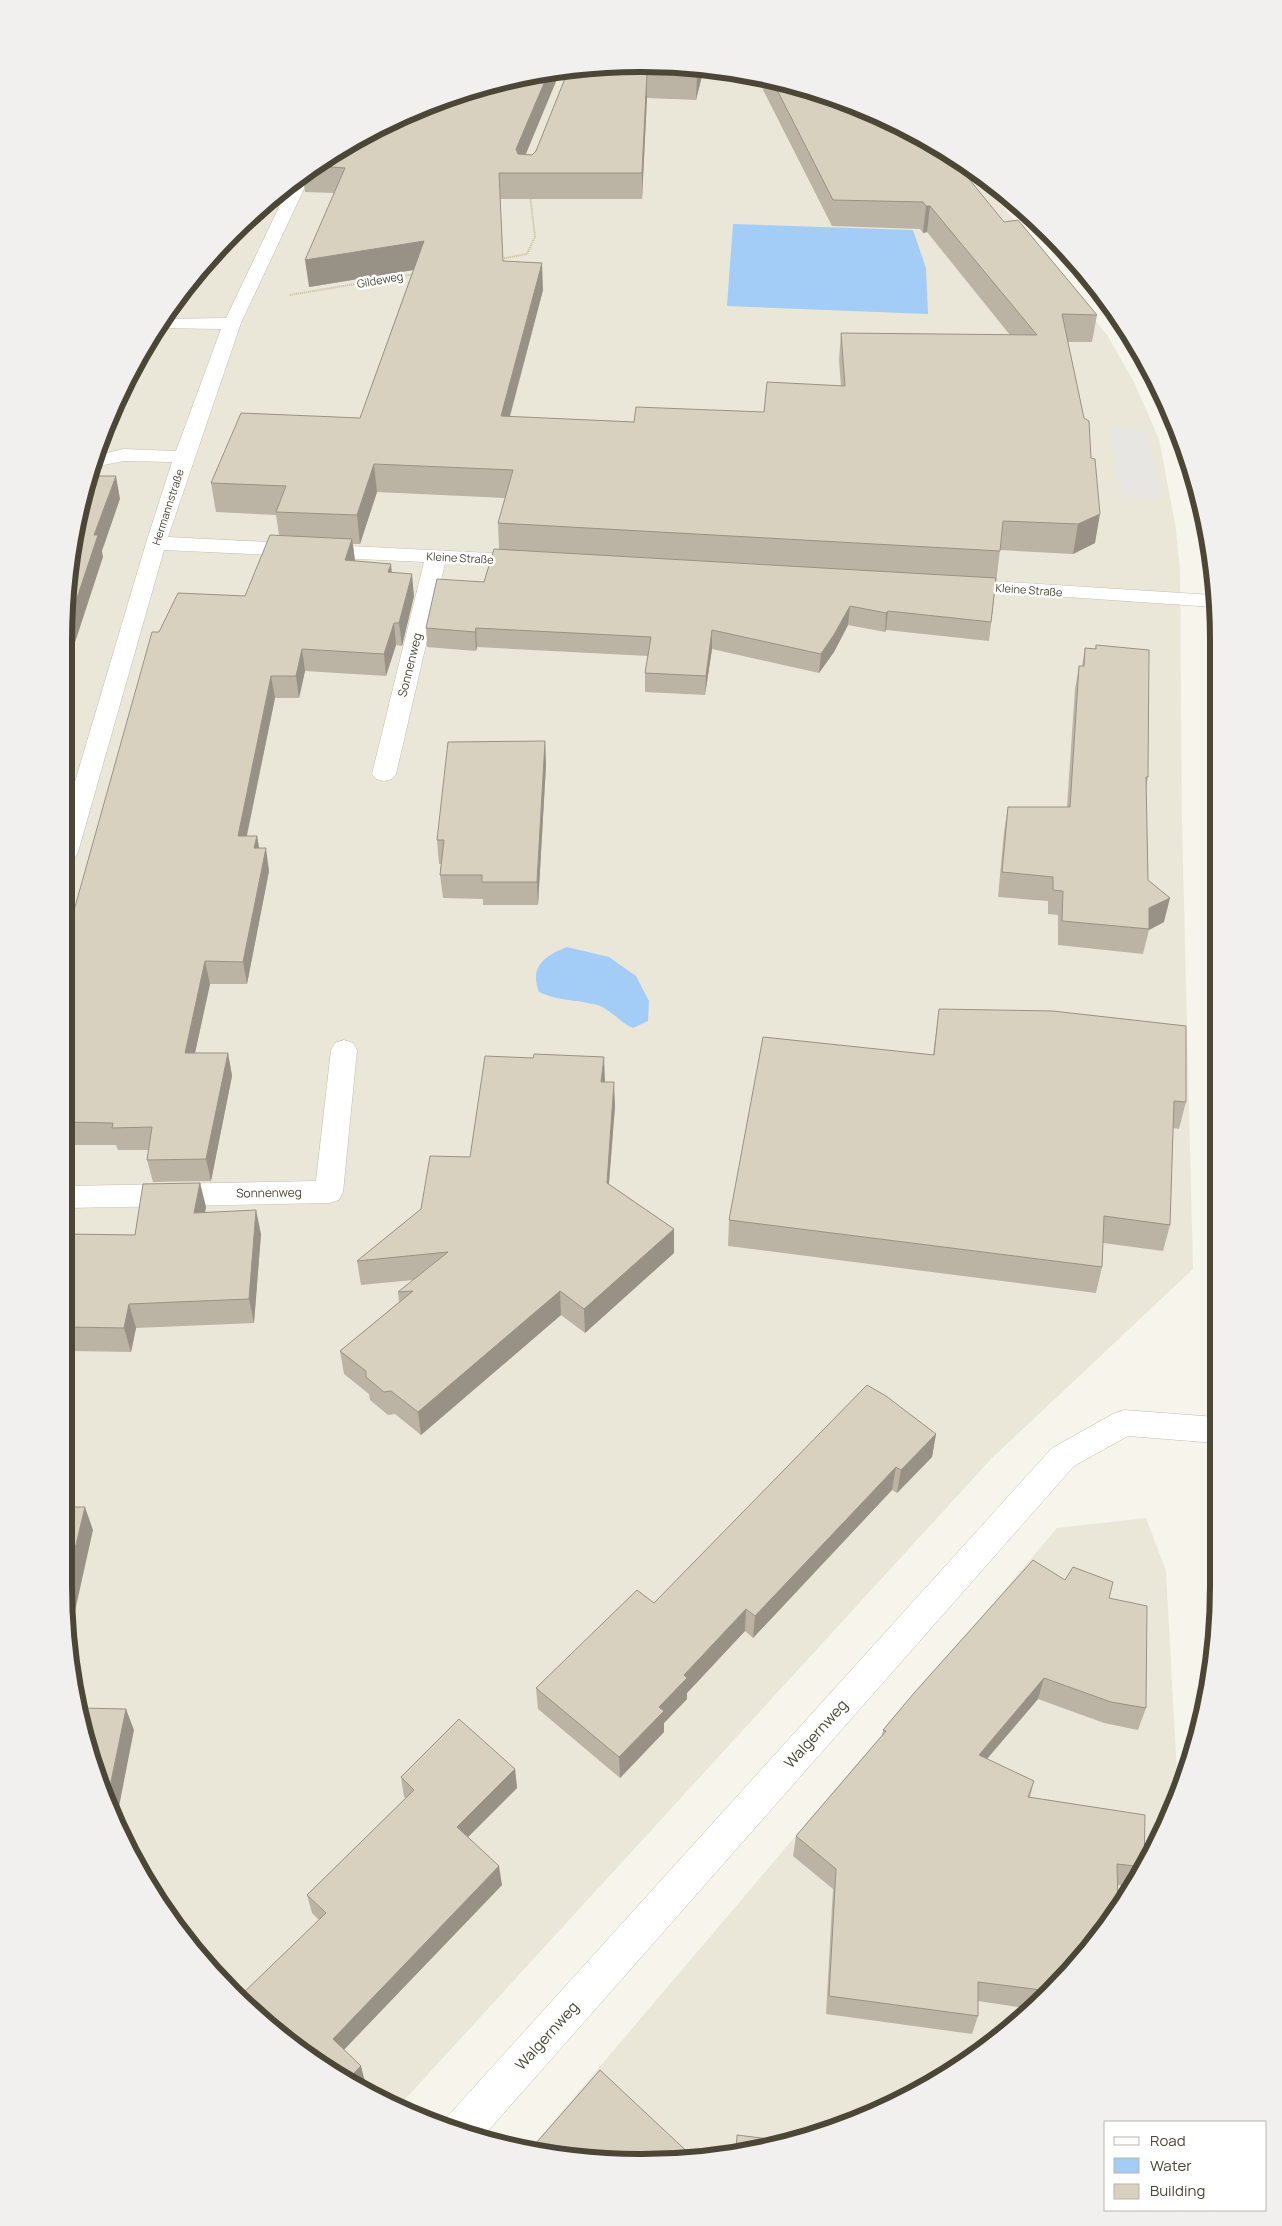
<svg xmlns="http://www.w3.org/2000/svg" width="1282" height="2226" font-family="Manrope,sans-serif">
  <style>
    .residential { fill: #ebe7d8 }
    .parking { fill: #e8e6e2 }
    .water { fill: #a3cdf7 }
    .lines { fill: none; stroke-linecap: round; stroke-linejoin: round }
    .minor-casing { stroke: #c3bdac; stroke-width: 1 }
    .path { stroke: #c6bb9c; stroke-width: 2; stroke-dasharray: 1 1; stroke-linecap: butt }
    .minor { fill: #fff; fill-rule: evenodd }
    .wall { fill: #bbb4a4 }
    .shaded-wall { fill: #989286 }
    .building { fill: #d9d1bf; stroke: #989286 }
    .labels { text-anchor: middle; stroke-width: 5; stroke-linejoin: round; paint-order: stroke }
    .far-street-label { font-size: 11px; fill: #4c4637; stroke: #fff }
    .street-label { font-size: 12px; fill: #4c4637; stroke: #fff }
    .near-street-label { font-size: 15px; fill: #4c4637; stroke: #fff }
    .rim { fill: none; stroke: #4c4637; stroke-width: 6 }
  </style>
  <rect width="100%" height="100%" fill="#f6f4eb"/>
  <!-- residential -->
  <g class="residential">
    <path d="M604,65l113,4 110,25 103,47 54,42 123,152 27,47 25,57 17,90 4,43 2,250 11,447 -201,189 -594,649 -12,-4 -66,-38 -87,-72 -50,-57 -60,-95 -29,-71 -25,-109 -4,-1057 29,-148 47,-104 66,-92 83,-77 96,-60 106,-40z"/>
    <path d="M1146,1518l20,53 12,221 -37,82 -66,91 -54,54 -91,66 -68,33 -108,33 -76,10 -112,-4 -37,-7 528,-622z"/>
  </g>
  <!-- parking -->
  <path class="parking" d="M1109,428l37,1 16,69 -40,-1z"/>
  <!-- water -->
  <g class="water">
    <path d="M733,224l180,6 13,38 2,46 -201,-8z"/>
    <path d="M567,947l42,10 27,19 13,25 -1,20 -15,7c-13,-5 -22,-19 -36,-23 -22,-6 -35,-3 -58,-13 -10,-26 6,-36 28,-45z"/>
  </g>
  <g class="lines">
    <defs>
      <g id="minor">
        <path d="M309,171l2,3 -70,149 -73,214 361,18 7,2 3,4 -3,4 -7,2 -84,-4 -49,211 -4,5 -8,2 -8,-2 -4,-5 52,-212 -260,-12 -86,302 -3,6 -9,2v-48l80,-269 26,-81 -48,-1 -31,6 1,-11 30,-7 52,2 45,-122 -63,-1 7,-9 61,-1 65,-136z"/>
        <path d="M959,579l254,16v12l-261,-18 -4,-4 4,-4z"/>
        <path d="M344,1040l9,3 4,7 -14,142 -4,8 -10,3 -262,5v-22l249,-5 15,-131 4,-7z"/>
        <path d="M1124,1410l92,7v26l-88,-7 -54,30 -593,673 -37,-14 3,-8 605,-669 61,-34z"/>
      </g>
    </defs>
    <!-- minor casing -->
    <use href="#minor" class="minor-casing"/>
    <!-- path -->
    <g class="path">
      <path d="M500,259l27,-5 8,-17 -5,-42"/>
      <path d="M290,295l125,-21"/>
    </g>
    <!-- minor -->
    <use href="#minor" class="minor"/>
  </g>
  <!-- wall -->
  <g class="wall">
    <path d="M604,65l100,3 -8,32 -49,-2 -5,101h-142l3,62 40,29 -33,127 124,5 130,-10 77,-26 -2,-26 2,-27 169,2 -83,-103 -4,1 -3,-4 -88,-3 -75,-148 70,16 177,128 93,93 -5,27h-24l27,201 -22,11 -73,-4 -11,91 -103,-11 -1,2 -37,-7 -14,27 -15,21 -107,-24 -7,46 -60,-3v-19l3,-17 -171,-9 -1,4 -49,-4 -1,-19 58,-46 15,-33 -1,-26 7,-25 -128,-6 -17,52h-7l2,17 37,12 22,23 -12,50 -6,-1 -10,31 -81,-5 -6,27h-24l-28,138h10l2,12 10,23 -22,113h-37l-15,69h33l4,23 -21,105 -58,1 -6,-22 2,-10h-31l-2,-5h-49l-1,-206 93,-307 86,-36 34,-61 -3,-20 -60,-3 -5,-29 149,-65 53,-148 -104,17 25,-94 -29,-1 -2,-17 83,-52 140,31 6,1z"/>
    <path d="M1096,645l52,132 -2,11 2,92 16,42 -15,8 -6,24 -85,-9v-30l-10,-1v-13l-50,-4 6,-65 4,-25h59l8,-118 4,-23h3l3,-18 10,1z"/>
    <path d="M545,741l1,24 -8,140h-55v-6l-40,-1 -3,-23 1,-11h-2l-2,-24z"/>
    <path d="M939,1009l247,93 -7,27 -6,-1 -3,97 -7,26 -60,-8 -1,24 -6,26 -368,-47 1,-26 204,-165z"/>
    <path d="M605,1082l10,24 -6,78 65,45v24l-89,80 -24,-18 -140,120 -26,-21 -7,1 -18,-15 -1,-6 -25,-20 -4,-23 59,-49 -1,-10 15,-12 -52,5 -4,-24 64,-52 49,-52z"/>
    <path d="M200,1183l6,24 -1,6 56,21 -7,89 -118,5 -5,24 -60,-1 -3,13 -1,-130 68,1z"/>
    <path d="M936,1434l-4,23 -35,36 -5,-3 -139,148 -8,-7 -58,62v6l-23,24v9l-44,46 -82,-69 -2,-21 118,-85z"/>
    <path d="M1065,1580l44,18 37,110 -8,22 -34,-7 -66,-24 -51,60 47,22 -4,16 114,70 -3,7 -10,13 -14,-2 -42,80 -43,44 -54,-8v15l-6,18 -146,-20 7,-125 -40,-33 3,-20 86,-100 1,-6z"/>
    <path d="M515,1769l2,19 -49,49 34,48 -158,164 21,33 -45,-17 -1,-145 -7,-7 -5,-18 99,-97 -2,-1 -3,-20z"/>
  </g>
  <!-- shaded-wall -->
  <g class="shaded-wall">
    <path d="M698,68h6l-8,32 1,-25z"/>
    <path d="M560,72l-42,101 -2,-24 32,-75z"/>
    <path d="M647,72v26l-5,101v-26z"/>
    <path d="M926,206h4l-3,26 -4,1z"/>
    <path d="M228,240l1,7 -11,3z"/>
    <path d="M424,241l2,27 -117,19 -4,-27z"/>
    <path d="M542,263l1,27 -41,155 -1,-29z"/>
    <path d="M374,464l3,28 -17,52 -3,-29z"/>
    <path d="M116,476l4,23 -18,52 1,6 -38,116v-39l29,-99z"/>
    <path d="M1100,514l-5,29 -22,11 5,-30z"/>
    <path d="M352,539l3,22 -10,-1z"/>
    <path d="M391,564l2,22 -5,-14z"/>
    <path d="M412,574l2,22 -12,50 -3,-23z"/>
    <path d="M850,606l-2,19 -14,27 -15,21 2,-19z"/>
    <path d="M888,611l-2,19 -1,2 1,-19z"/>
    <path d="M394,623l2,22 -10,31 -2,-22z"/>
    <path d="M476,628l1,19 -1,4 -1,-19z"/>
    <path d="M712,630v19l-7,46 1,-19z"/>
    <path d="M302,649l3,22 -6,27 -3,-22z"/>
    <path d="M271,676l4,22 -33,160 -4,-22z"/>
    <path d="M545,741l1,24 -8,140 -1,-23z"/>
    <path d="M257,836l4,23 -7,-11z"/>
    <path d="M266,848l3,23 -22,113 -4,-22z"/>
    <path d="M1170,898l-6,24 -15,8v-22z"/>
    <path d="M205,961l5,23 -20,92 -5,-23z"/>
    <path d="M228,1053l4,23 -21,105 -5,-22z"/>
    <path d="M604,1057l1,24 -3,25 -1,-24z"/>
    <path d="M614,1082l1,24 -8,101v-24z"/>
    <path d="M200,1183l6,24 -6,30 -6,-24z"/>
    <path d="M256,1210l5,24 -7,89 -5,-24z"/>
    <path d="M674,1229v24l-89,80 -1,-24z"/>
    <path d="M560,1291l1,24 -140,120 -3,-23z"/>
    <path d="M129,1304l7,24 -5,24 -7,-24z"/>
    <path d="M68,1341l3,10 -3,13z"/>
    <path d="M936,1434l-4,23 -35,36 4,-23z"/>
    <path d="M896,1467l-4,23 -139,148 2,-22z"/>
    <path d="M85,1507l8,23 -24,108 -1,-60z"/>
    <path d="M746,1609l-1,22 -58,62v6l-23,24v9l-44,46 -1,-21 65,-82z"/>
    <path d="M1044,1678l-6,21 -65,76 6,-20z"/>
    <path d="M126,1709l8,21 -18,92 -9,-21z"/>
    <path d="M515,1769l2,19 -58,58 -2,-19z"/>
    <path d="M499,1866l3,19 -164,171 -5,-17z"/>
    <path d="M361,2066l4,16 -5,6 -13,-8z"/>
  </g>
  <!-- building -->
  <g class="building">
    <path d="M604,65l94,3 -1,7 -50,-3 -5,101h-143l4,88 39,2 -41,153 133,6 2,-15 128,5 3,-30 78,4 -4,-53 196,2 -107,-129h-4l-3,-4 -90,-2 -60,-118 54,12 103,47 22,17 52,64 14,-2 79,95 -35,-1 22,104 5,3 2,37 4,1 5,55 -22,10 -75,-3 -3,30 -502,-28 15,-53 -139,-6 -17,51 -81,-3 10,-26 -75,-3 30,-70 119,5 64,-177 -119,19 40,-92 -29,-2 70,-43 106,-40 56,-9 -32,75 2,5 14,1 4,-4 32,-80z"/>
    <path d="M90,476h26l-22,59h4l-33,99v-30z"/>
    <path d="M270,535l82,4 -7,21 46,4 -3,8 24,2 -13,49h-5l-10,31 -82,-5 -6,27h-25l-33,160h19l-3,12h12l-23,114 -38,-1 -20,92h43l-22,106 -59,1 5,-33 -40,1 1,-5 -46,-1 -1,-183 86,-307h7l19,-39 67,3z"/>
    <path d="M494,549l502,29 -5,44 -103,-11 -2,2 -36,-7 -15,27 -14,21 -109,-24 -6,46 -61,-3 6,-36 -175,-9 -1,4 -49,-4 11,-49 47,3z"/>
    <path d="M1096,645l53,5 -1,127h-2l2,103 22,18 -21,10v21l-87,-8 1,-30 -10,-1v-13l-51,-5 6,-65h62l9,-141h5l1,-18 11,1z"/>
    <path d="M545,741l-8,141h-55v-7h-42l4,-35h-7l11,-98z"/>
    <path d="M939,1009l114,2 133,15v76l-12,-1 -4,124 -66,-9 -2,51 -373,-47 34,-183 171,18z"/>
    <path d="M534,1054l70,3 -3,25h13l-7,101 67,46 -90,80 -24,-18 -142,121 -27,-21 -7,1 -18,-15v-6l-26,-20 73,-60 -15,1 50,-40 -91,9 64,-52 9,-53 40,1 15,-101 48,2z"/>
    <path d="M200,1183l-6,30 62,-3 -7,89 -120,5 -5,24 -56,-1 -1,-93 68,1 8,-51z"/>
    <path d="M867,1385l19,11 50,38 -35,36 -5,-3 -141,149 -9,-7 -62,66 3,3 -28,29 5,4 -45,46 -83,-69 101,-98 17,13z"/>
    <path d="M68,1507h17l-17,71z"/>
    <path d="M1033,1560l32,20 8,-13 40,15 -4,16 38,8 -1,102 -35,-6 -67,-24 -65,77 55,26 -6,16 117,18 -1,52 -27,-3 1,42 -43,59 -26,26 -71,-9v34l-149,-20 7,-127 -40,-33 90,-105 -3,-1 31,-37z"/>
    <path d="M80,1708l46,1 -19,92 -13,-31z"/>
    <path d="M459,1719l56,50 -58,58 42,39 -166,173 28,27 -14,14 -27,-15 -82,-67 88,-85 -19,-18 107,-105 -13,-13z"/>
    <path d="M600,2070l95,89 -17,2 -112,-4 -36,-7z"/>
    <path d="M737,2135l49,6 -32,10 -18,2z"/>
  </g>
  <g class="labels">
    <!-- far-street labels -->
    <g class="far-street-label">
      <text transform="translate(380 280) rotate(-10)" y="4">Gildeweg</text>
      <text transform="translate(168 507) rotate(-72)" y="4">Hermannstraße</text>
      <text transform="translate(460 558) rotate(3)" y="4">Kleine Straße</text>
      <text transform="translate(1029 590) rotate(4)" y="4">Kleine Straße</text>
    </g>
    <!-- street labels -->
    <g class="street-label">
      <text transform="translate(410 665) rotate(-76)" y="4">Sonnenweg</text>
      <text transform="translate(269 1193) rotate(-1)" y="4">Sonnenweg</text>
    </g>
    <!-- near-street labels -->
    <g class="near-street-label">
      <text transform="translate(816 1734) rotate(-48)" y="5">Walgernweg</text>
      <text transform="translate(547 2036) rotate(-48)" y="5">Walgernweg</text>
    </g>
  </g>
  <!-- crop -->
  <path d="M0 0H1282V2226H0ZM640 72H642A568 568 0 0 1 1210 640V1586A568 568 0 0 1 642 2154H640A568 568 0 0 1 72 1586V640A568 568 0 0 1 640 72Z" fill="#f1f0ef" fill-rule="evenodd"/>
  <path class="rim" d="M640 72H642A568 568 0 0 1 1210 640V1586A568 568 0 0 1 642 2154H640A568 568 0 0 1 72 1586V640A568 568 0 0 1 640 72Z"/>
  <!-- legend -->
  <rect x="1104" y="2121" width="162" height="90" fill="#ffffff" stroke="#b7b5af"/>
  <rect x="1114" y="2137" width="25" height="8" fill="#ffffff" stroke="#b7b5af"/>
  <text x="1150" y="2146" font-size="15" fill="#4c4637">Road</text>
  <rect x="1114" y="2158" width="25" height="15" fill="#a3cdf7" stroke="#b7b5af"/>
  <text x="1150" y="2171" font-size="15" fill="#4c4637">Water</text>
  <rect x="1114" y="2184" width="25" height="15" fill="#d9d1bf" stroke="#b7b5af"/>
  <text x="1150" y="2196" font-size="15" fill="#4c4637">Building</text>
</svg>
